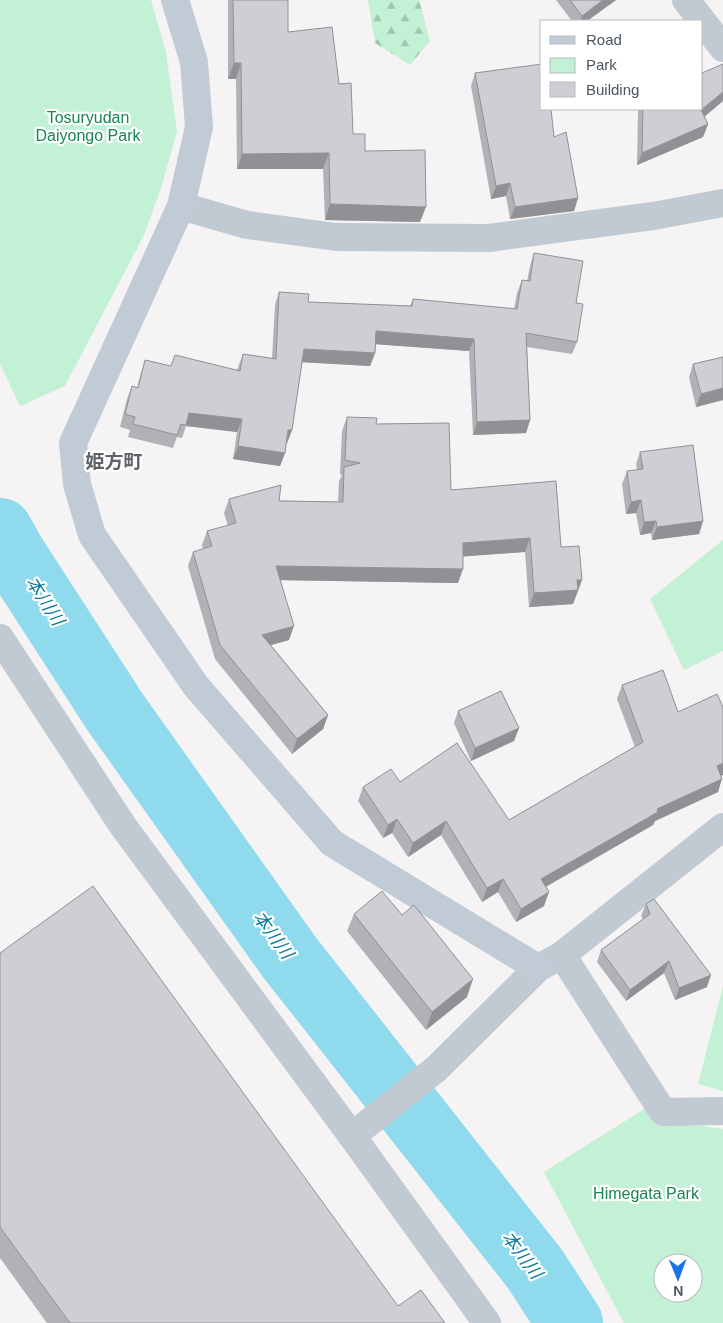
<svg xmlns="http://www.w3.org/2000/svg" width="723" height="1323" font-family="Helvetica,'Noto Sans JP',sans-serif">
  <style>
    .green { fill: #c3f1d5; fill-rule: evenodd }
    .forest { fill: url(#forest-firs) }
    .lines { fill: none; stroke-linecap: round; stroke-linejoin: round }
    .river { stroke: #90daee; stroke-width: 66 }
    .street { stroke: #c1cad2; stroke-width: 28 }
    .secondary { stroke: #c1cbd6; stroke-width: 28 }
    .wall { fill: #b0b2b7 }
    .shaded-wall { fill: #909195 }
    .building { fill: #cdcfd5; stroke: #909195 }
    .labels { text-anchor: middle; stroke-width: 4.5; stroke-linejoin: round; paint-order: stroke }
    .park-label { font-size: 16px; fill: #17864f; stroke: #fff }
    .water-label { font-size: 18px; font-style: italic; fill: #0c7c9b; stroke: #fff }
    .quarter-label { font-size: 19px; font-weight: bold; fill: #5f6368; stroke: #fff }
  </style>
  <defs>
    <pattern id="forest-firs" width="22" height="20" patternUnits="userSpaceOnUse" patternTransform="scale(1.25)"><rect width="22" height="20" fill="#c3f1d5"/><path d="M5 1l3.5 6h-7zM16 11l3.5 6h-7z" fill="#a0c6b0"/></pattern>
  </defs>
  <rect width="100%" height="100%" fill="#f5f3f3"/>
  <!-- green -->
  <g class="green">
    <path d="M0,0h151l15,52 11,80 -16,56 -17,47 -79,151 -45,20 -20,-42z"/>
    <path d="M723,540v111l-39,19 -34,-71z"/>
    <path d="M723,986v105l-25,-7z"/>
    <path d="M646,1108l10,12 67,9v194h-99l-80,-151zM663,1263h30v30h-30z"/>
  </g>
  <!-- forest -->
  <path class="forest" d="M368,0h51l11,41 -20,24 -35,-22z"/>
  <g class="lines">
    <!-- river -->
    <path class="river" d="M0,531l14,25 101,156 175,246 245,311 35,54"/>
    <!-- street -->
    <g class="street">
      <path d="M686,0l37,48"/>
      <path d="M181,206l66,19 89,12 153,1 164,-22 70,-13"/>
      <path d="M0,638l123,188 229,310 135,187"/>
      <path d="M562,955l101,157 60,-1"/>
      <path d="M352,1136l84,-67 102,-101 24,-13 161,-128"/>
    </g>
    <!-- secondary -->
    <path class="secondary" d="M175,0l19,62 5,65 -18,79 -108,237 4,41 15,51 104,151 136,157 206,125"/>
  </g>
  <!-- wall -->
  <g class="wall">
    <path d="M228,0h60v32l51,52 14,50 67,88 -95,-2 -2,-51h-86l-1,-90h-8z"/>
    <path d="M556,0h60l-29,21h-15z"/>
    <path d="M475,73l79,64 24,61 -4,13 -64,8 -4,-23 -15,3 -20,-113z"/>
    <path d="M723,101l-19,15 4,8 -5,13 -66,28 1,-54 1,-2h63z"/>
    <path d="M534,253l42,50 1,39 -5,12 -45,-7 3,73 -4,13 -53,2 -4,-84 -93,-7 -1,9 -5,13 -68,-4 -10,68 -5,13h-1l-1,10 -5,13 -47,-7 4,-27 -51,-6 -4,12 -5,-1 -4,11 -45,-11 2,-7 -10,-3 7,-28 5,-13 5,2 4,-15 4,-13 26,6 4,-11 62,15 6,-16 29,4 3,-53 4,-13 29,10 102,4 3,-7 101,10 3,-16 5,-13 5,1 3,-15z"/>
    <path d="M723,357v43l-27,7 -7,-30 4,-13z"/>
    <path d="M347,417l29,7 75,66 110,57 21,33 -9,24 -44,3 -4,-55 -62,4 -5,27 -178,-3 9,60 -18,5 57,70 -5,14 -31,25 -77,-95 -27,-93 5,-14 10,-3 -1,-4 5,-14 21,-5 -4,-13 5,-14 109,3 1,-21 3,-6 -2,-1 2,-43z"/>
    <path d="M640,452l63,69 -4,13 -47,6 -1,-7 -11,2 -4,-22 -10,1 -4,-30 5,-13 10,-1 -1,-6z"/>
    <path d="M622,685l56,27 43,64 -3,16 -63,29 -2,4 -107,62 -2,19 -28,16 -18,-30 -16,10 -41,-67 -33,22 -16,-24 -9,5 -25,-37 5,-14 37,-5 109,38 126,-73 -18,-48z"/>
    <path d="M458,711l61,17 -5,13 -43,20 -17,-38z"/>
    <path d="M646,904l61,83 -32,13 -11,-27 -38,28 -29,-39 4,-12 42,-31 -2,-3z"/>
    <path d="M354,914l113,83 -41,33 -79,-99z"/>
    <path d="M0,953l398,353 47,17h-398l-47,-65z"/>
  </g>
  <!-- shaded-wall -->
  <g class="shaded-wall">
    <path d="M603,0h13l-29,21h-7l2,-5z"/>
    <path d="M234,63h7l-5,16h-8z"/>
    <path d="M723,92v9l-26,22 4,-13z"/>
    <path d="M708,124l-5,13 -66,28 5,-12z"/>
    <path d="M329,153l-6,16h-86l5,-15z"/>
    <path d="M510,183l-4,13 -15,3 5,-13z"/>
    <path d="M578,198l-4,13 -64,8 5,-12z"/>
    <path d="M330,204l96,3 -6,15 -95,-2z"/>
    <path d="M376,331l98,8 -5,12 -97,-7z"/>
    <path d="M304,349l71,4 -5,13 -71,-4z"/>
    <path d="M723,388v12l-27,7 5,-13z"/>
    <path d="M189,413l53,6 -5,13 -51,-6z"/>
    <path d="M530,420l-4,13 -53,2 4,-13z"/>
    <path d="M288,430h4l-5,13 -3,-1z"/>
    <path d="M238,446l47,7 -5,13 -47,-7z"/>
    <path d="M641,500l-5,13 -10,1 5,-12z"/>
    <path d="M656,521l-5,12 -11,2 4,-13z"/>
    <path d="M703,521l-4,13 -47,6 5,-13z"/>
    <path d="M530,538l-5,14 -67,5 5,-14z"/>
    <path d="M276,566l187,3 -5,14 -187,-3z"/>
    <path d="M577,580h5l-9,24 -44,3 5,-14z"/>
    <path d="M294,626l-5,14 -32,9 5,-14z"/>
    <path d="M328,715l-5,14 -31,25 5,-15z"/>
    <path d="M519,728l-5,13 -43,20 4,-13z"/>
    <path d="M723,763v12l-11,5 5,-14z"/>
    <path d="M722,779l-4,13 -63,29 -2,4 -117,67 5,-13 116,-70z"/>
    <path d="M397,819l-5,14 -9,5 5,-13z"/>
    <path d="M446,821l-5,14 -33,22 5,-14z"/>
    <path d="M503,879l-5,13 -16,10 5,-14z"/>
    <path d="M549,892l-5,14 -28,16 5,-13z"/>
    <path d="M669,961l-5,12 -38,28 4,-11z"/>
    <path d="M711,975l-4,12 -32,13 4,-12z"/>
    <path d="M473,979l-6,18 -41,33 6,-18z"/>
  </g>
  <!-- building -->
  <g class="building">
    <path d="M233,0h55v32l44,-5 7,57 12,-1 2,51h12v17l60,-1 1,57 -96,-3 -1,-51 -87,1 -1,-91h-7z"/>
    <path d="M570,0h33l-21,16z"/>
    <path d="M542,64v45h9l3,28 12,-5 12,66 -63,9 -5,-24 -14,3 -21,-113z"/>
    <path d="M723,64v28l-22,18 7,14 -66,29 1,-44h59v-36z"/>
    <path d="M534,253l49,8 -7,42 7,1 -6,38 -51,-9 4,87 -53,2 -3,-83 -98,-8 -1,22 -71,-4 -12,81h-4l-3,23 -47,-7 4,-27 -53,-6 -3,12 -5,-1 -4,11 -44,-11 2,-7 -10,-3 7,-28 6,2 7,-28 26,6 4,-11 65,16 3,-17 33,5 3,-67 30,2 -1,8 104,4 1,-7 104,10 5,-29 8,1z"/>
    <path d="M723,357v31l-22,6 -8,-30z"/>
    <path d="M347,417l30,1 -1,6 73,-1 2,67 105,-9 5,66 18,-1 3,34h-5l1,10 -44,3 -4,-55 -67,5v26l-187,-3 18,60 -32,9 66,80 -31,24 -77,-94 -27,-93 19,-6 -5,-15 29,-8 -7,-24 52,-14 -2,16 64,1 1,-35 16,-4 -15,-3z"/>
    <path d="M693,445l10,76 -46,6 -1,-6 -12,1 -3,-22 -10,2 -4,-31 16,-2 -3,-17z"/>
    <path d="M663,670l15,42 39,-18 6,13v56l-6,3 5,13 -65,30 1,3 -117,67 8,13 -28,17 -18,-30 -16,9 -41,-67 -33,22 -16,-24 -9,6 -25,-38 28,-18 9,13 57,-39 52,77 134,-78 -21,-57z"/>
    <path d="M501,691l18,37 -44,20 -17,-37z"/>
    <path d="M93,886l305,420 23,-16 24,33h-375l-70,-96v-274z"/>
    <path d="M382,891l20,24 12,-10 59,74 -41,33 -78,-98z"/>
    <path d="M654,899l57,76 -32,13 -10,-27 -39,29 -29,-40 49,-36 -4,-10z"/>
  </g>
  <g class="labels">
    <!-- park labels -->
    <g class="park-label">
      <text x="88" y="123">Tosuryudan<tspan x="88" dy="18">Daiyongo Park</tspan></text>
      <text x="646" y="1199">Himegata Park</text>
    </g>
    <!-- water labels -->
    <g class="water-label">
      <text transform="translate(45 601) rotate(57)" y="6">本川川</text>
      <text transform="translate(273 935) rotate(54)" y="6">本川川</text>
      <text transform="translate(522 1255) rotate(53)" y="6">本川川</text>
    </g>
    <!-- quarter labels -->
    <g class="quarter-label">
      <text x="114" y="468">姫方町</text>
    </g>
  </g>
  <!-- legend -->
  <rect x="540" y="20" width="162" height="90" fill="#ffffff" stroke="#b7bbc0"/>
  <rect x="550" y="36" width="25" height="8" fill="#c1cbd6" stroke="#b7bbc0"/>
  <text x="586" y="45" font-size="15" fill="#4a5661">Road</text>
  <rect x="550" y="58" width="25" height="15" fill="#c3f1d5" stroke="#b7bbc0"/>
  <text x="586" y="70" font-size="15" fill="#4a5661">Park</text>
  <rect x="550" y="82" width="25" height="15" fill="#cdcfd5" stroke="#b7bbc0"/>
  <text x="586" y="95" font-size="15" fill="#4a5661">Building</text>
  <!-- north arrow -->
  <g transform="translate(678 1278) rotate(179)"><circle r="24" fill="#ffffff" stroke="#b7bbc0"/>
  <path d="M0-4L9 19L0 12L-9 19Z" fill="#1a73e8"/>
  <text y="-8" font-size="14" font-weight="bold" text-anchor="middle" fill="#4a5661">N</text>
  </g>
</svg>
